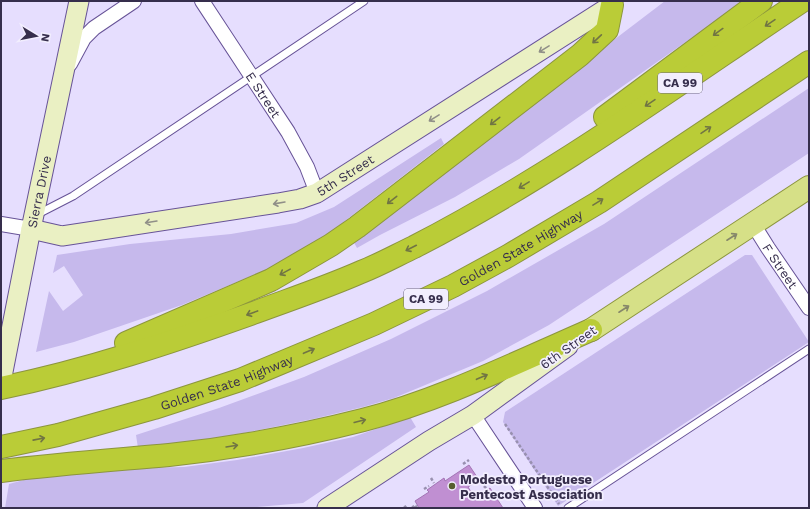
<svg xmlns="http://www.w3.org/2000/svg" width="810" height="509" font-family="'Work Sans',sans-serif">
  <style>
    .green { fill: #c6b9ec }
    .building { fill: #c08fd2; stroke: #a374b5 }
    .lines { fill: none; stroke-linecap: round; stroke-linejoin: round }
    .lane-casing { stroke: #675397; stroke-width: 9 }
    .street-casing { stroke: #675397; stroke-width: 16 }
    .secondary-casing { stroke: #675397; stroke-width: 21 }
    .primary-casing { stroke: #8c953e; stroke-width: 24 }
    .highway-casing { stroke: #8c953e; stroke-width: 24 }
    .path { stroke: #9890af; stroke-width: 2.5; stroke-dasharray: 3 2; stroke-linecap: butt }
    .lane { stroke: #fff; stroke-width: 7 }
    .street { stroke: #fff; stroke-width: 14 }
    .secondary { stroke: #eaf0c3; stroke-width: 19 }
    .primary { stroke: #d6e087; stroke-width: 22 }
    .highway { stroke: #bacc37; stroke-width: 22 }
    .oneway { stroke: #717543 }
    .oneway2 { stroke: #908f88 }
    .oneway3 { stroke: #86876a }
    .poi-dot { fill: #575e2d; stroke: #f2eefe; stroke-width: 1.5 }
    .labels { text-anchor: middle; stroke-width: 3.5; stroke-linejoin: round; paint-order: stroke }
    .shield { fill: #f2eefe; stroke: #6e6881; stroke-width: 1 }
    .shield-label { font-size: 12px; font-weight: bold; fill: #362e4c }
    .street-label { font-size: 13px; fill: #362e4c; stroke: #f2eefe }
    .poi-label { font-size: 13px; font-weight: bold; fill: #362e4c; stroke: #f2eefe; text-anchor: start }
  </style>
  <rect width="100%" height="100%" fill="#e6defe"/>
  <!-- green -->
  <g class="green">
    <path d="M665,1h79l-225,158 -64,38 -75,38 -23,13 -5,-9z"/>
    <path d="M809,88v65l-260,172 -66,36 -89,37 -31,9 -50,12 -69,14 -73,12 -33,3 -2,-13 83,-27 85,-31 87,-38 96,-48 117,-67z"/>
    <path d="M441,138l3,6 -112,87 -64,38 -86,36 -108,37 -38,10 13,-61 14,20 20,-16 -19,-29 -11,7 4,-18 73,-11 101,-10 65,-11 38,-16z"/>
    <path d="M745,255h7l57,87 -251,164 -55,-84 2,-10z"/>
    <path d="M410,417l6,10 -113,76 -57,5h-241l4,-24 22,-6 106,-10 47,-1 53,-7 66,-12 50,-11z"/>
  </g>
  <!-- building -->
  <path class="building" d="M469,465l10,15 -11,7 7,11 15,-10 13,20h-84l-4,-7 14,-9 -2,-2 17,-12 1,3z"/>
  <g class="lines">
    <defs>
      <g id="lane">
        <path d="M36,215l37,-19 291,-195"/>
        <path d="M568,508l241,-159"/>
      </g>
      <g id="street">
        <path id="s1" d="M202,1l86,131 19,35 10,26"/>
        <path d="M70,64l14,-26 10,-10 40,-27"/>
        <path d="M1,224l30,5"/>
        <path id="s2" d="M753,224l15,24 41,60"/>
        <path d="M473,415l62,93"/>
      </g>
      <g id="secondary">
        <path id="s3" d="M31,229l31,7 216,-33 22,-4 17,-6 295,-188"/>
        <path id="s4" d="M1,382l30,-153 48,-228"/>
        <path d="M327,508l102,-67 44,-26 95,-69"/>
      </g>
      <path id="primary" d="M591,330l218,-143"/>
      <g id="highway">
        <path d="M605,117l156,-116"/>
        <path d="M126,343l145,-63 60,-35 26,-18 223,-172 27,-25 5,-25"/>
        <path d="M1,388c87,-18 171,-46 255,-76 35,-13 71,-25 105,-40 18,-7 36,-17 53,-25 136,-70 261,-161 388,-246"/>
        <path id="s5" d="M1,447l57,-12 96,-27 86,-28 134,-56 79,-38 55,-30 91,-54 210,-140"/>
        <path d="M1,471c56,-7 112,-11 168,-16 65,-7 131,-19 194,-35 78,-20 154,-58 228,-90"/>
      </g>
    </defs>
    <!-- lane casing -->
    <use href="#lane" class="lane-casing"/>
    <!-- street casing -->
    <use href="#street" class="street-casing"/>
    <!-- secondary casing -->
    <use href="#secondary" class="secondary-casing"/>
    <!-- primary casing -->
    <use href="#primary" class="primary-casing"/>
    <!-- highway casing -->
    <use href="#highway" class="highway-casing"/>
    <!-- path -->
    <g class="path">
      <path d="M505,424l54,80"/>
      <path d="M463,464l6,-4"/>
      <path d="M431,478l3,5"/>
      <path d="M484,486l3,3"/>
      <path d="M424,489l5,-3"/>
      <path d="M404,508l3,-3"/>
      <path d="M412,508l3,-3 2,3"/>
    </g>
    <!-- lane -->
    <use href="#lane" class="lane"/>
    <!-- street -->
    <use href="#street" class="street"/>
    <!-- secondary -->
    <use href="#secondary" class="secondary"/>
    <!-- primary -->
    <use href="#primary" class="primary"/>
    <!-- highway -->
    <use href="#highway" class="highway"/>
  </g>
  <!-- one-way arrows -->
  <defs><path id="oneway-shaft" d="M-6 0H5M1.5-3L5.5 0L1.5 3" fill="none" stroke-width="1.6" stroke-linecap="round" stroke-linejoin="round"/></defs>
  <g class="oneway">
    <use href="#oneway-shaft" transform="translate(770 23) rotate(146)"/>
    <use href="#oneway-shaft" transform="translate(718 32) rotate(144)"/>
    <use href="#oneway-shaft" transform="translate(597 39) rotate(137)"/>
    <use href="#oneway-shaft" transform="translate(650 103) rotate(146)"/>
    <use href="#oneway-shaft" transform="translate(495 121) rotate(142)"/>
    <use href="#oneway-shaft" transform="translate(706 130) rotate(-34)"/>
    <use href="#oneway-shaft" transform="translate(524 185) rotate(149)"/>
    <use href="#oneway-shaft" transform="translate(392 200) rotate(142)"/>
    <use href="#oneway-shaft" transform="translate(598 202) rotate(-32)"/>
    <use href="#oneway-shaft" transform="translate(411 248) rotate(153)"/>
    <use href="#oneway-shaft" transform="translate(285 272) rotate(151)"/>
    <use href="#oneway-shaft" transform="translate(252 313) rotate(160)"/>
    <use href="#oneway-shaft" transform="translate(309 351) rotate(-23)"/>
    <use href="#oneway-shaft" transform="translate(482 377) rotate(-23)"/>
    <use href="#oneway-shaft" transform="translate(360 421) rotate(-14)"/>
    <use href="#oneway-shaft" transform="translate(39 439) rotate(-11)"/>
    <use href="#oneway-shaft" transform="translate(232 446) rotate(-9)"/>
  </g>
  <g class="oneway2">
    <use href="#oneway-shaft" transform="translate(544 49) rotate(148)"/>
    <use href="#oneway-shaft" transform="translate(434 118) rotate(148)"/>
    <use href="#oneway-shaft" transform="translate(279 203) rotate(170)"/>
    <use href="#oneway-shaft" transform="translate(151 222) rotate(171)"/>
  </g>
  <g class="oneway3">
    <use href="#oneway-shaft" transform="translate(732 237) rotate(-33)"/>
    <use href="#oneway-shaft" transform="translate(624 309) rotate(-33)"/>
  </g>
  <!-- markers -->
  <circle class="poi-dot" cx="452" cy="486" r="4"/>
  <g class="labels">
    <!-- shield labels -->
    <g class="shield">
      <rect x="658" y="73" width="44" height="20" rx="3"/>
      <rect x="404" y="289" width="44" height="20" rx="3"/>
    </g>
    <g class="shield-label">
      <text x="680" y="87">CA 99</text>
      <text x="426" y="303">CA 99</text>
    </g>
    <!-- street labels -->
    <g class="street-label">
      <text dy="5" stroke="none"><textPath href="#s1" startOffset="112">E Street</textPath></text>
      <text dy="5" stroke="none"><textPath href="#s3" startOffset="324">5th Street</textPath></text>
      <text dy="5" stroke="none"><textPath href="#s4" startOffset="194">Sierra Drive</textPath></text>
      <text dy="5" stroke="none"><textPath href="#s5" startOffset="559">Golden State Highway</textPath></text>
      <text dy="5" stroke="none"><textPath href="#s2" startOffset="50">F Street</textPath></text>
      <text transform="translate(568 347) rotate(-35)" y="5">6th Street</text>
      <text dy="5" stroke="none"><textPath href="#s5" startOffset="235">Golden State Highway</textPath></text>
    </g>
    <!-- poi labels -->
    <g class="poi-label">
      <text x="460" y="484">Modesto Portuguese<tspan x="460" dy="15">Pentecost Association</tspan></text>
    </g>
  </g>
  <!-- border -->
  <rect width="810" height="509" fill="none" stroke="#362e4c" stroke-width="4"/>
  <!-- north arrow -->
  <g transform="translate(36 36) rotate(100)" stroke="#f2eefe" stroke-width="3" paint-order="stroke">
  <path d="M0-3L7 15L0 10L-7 15Z" fill="#362e4c"/>
  <text y="-6" font-size="11" font-weight="bold" text-anchor="middle" fill="#362e4c">N</text>
  </g>
</svg>
